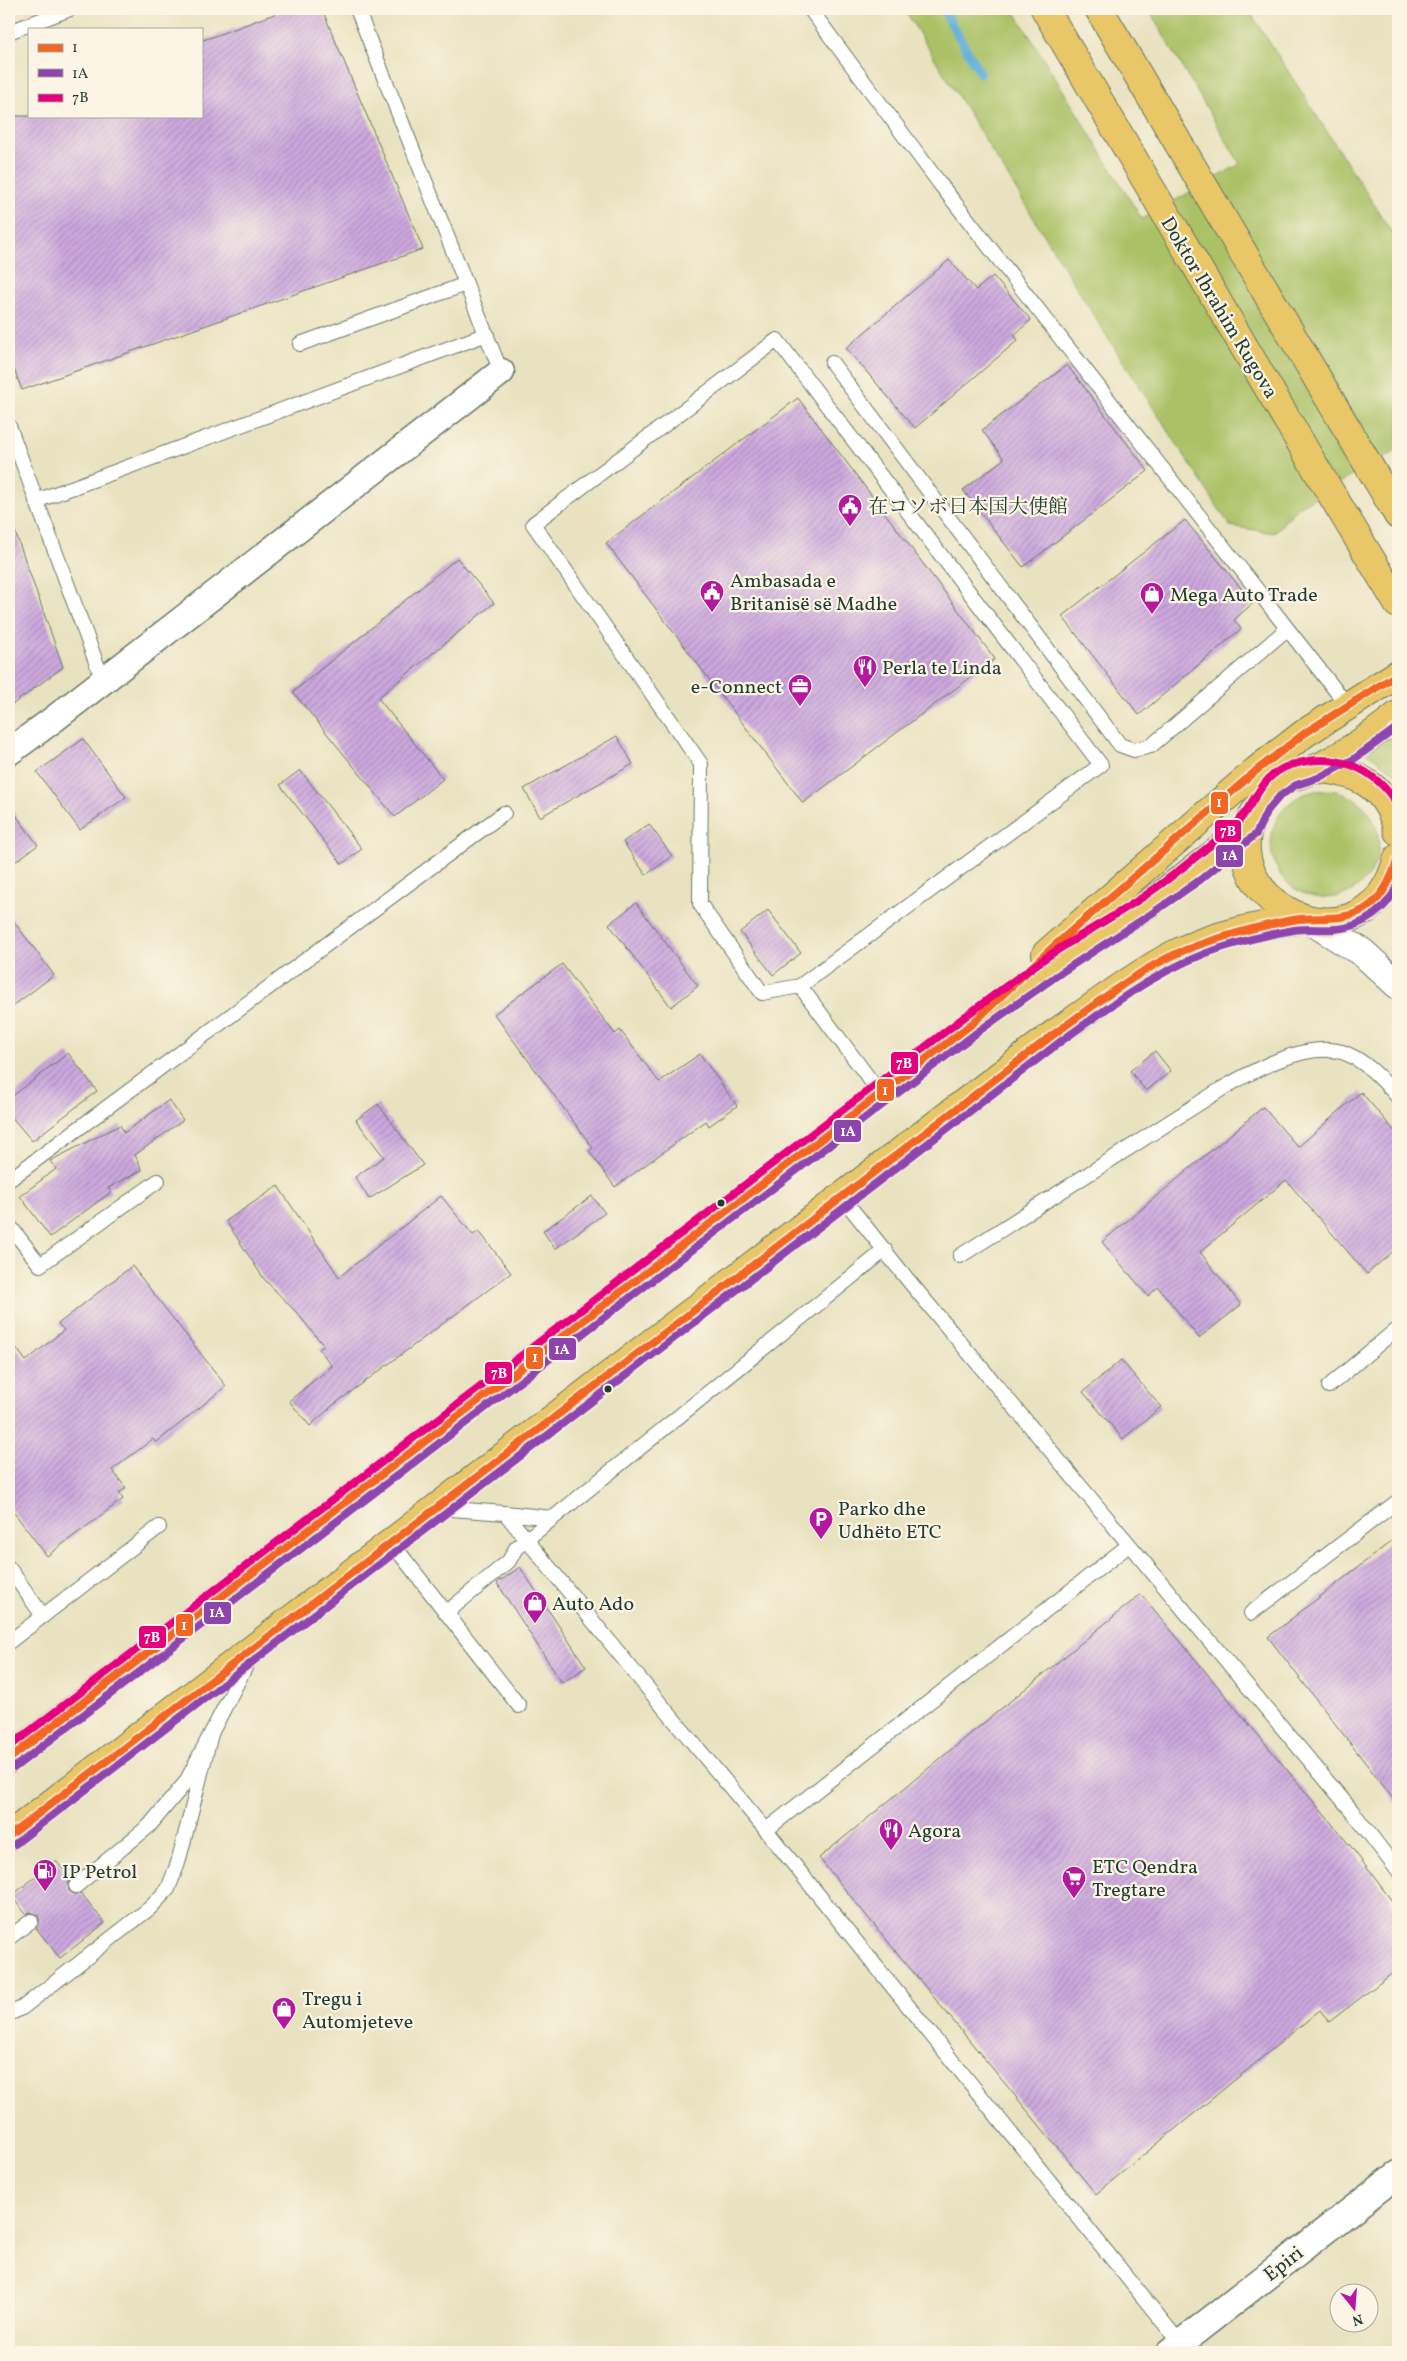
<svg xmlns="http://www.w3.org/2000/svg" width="1407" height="2361" font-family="Vollkorn,'Noto Serif SC','Noto Serif JP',serif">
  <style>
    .grass { fill: #abc166; stroke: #657f4d }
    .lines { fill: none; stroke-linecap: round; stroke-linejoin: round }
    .stream { stroke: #5eaed8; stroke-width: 9 }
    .building { fill: url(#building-hatch) }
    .service-casing { stroke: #667765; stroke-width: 16 }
    .minor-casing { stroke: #667765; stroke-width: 29 }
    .tertiary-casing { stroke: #667765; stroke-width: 30 }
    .trunk-casing { stroke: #667765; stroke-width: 30 }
    .motorway-casing { stroke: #667765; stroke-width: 30 }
    .service { stroke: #fff; stroke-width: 14 }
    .minor { stroke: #fff; stroke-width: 26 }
    .tertiary { stroke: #fff; stroke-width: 28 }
    .trunk { stroke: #e9c769; stroke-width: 28 }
    .motorway { stroke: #e9c769; stroke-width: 28 }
    .bus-1-casing { stroke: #fcf5e5; stroke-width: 11 }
    .bus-2-casing { stroke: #fcf5e5; stroke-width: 11 }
    .bus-3-casing { stroke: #fcf5e5; stroke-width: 11 }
    .bus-1 { stroke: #f26522; stroke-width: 8 }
    .bus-2 { stroke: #8e44ad; stroke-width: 8 }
    .bus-3 { stroke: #e5007d; stroke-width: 8 }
    .bus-dot { fill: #1f3d34; stroke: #fcf5e5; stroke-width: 2 }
    .labels { text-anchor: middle; stroke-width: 4.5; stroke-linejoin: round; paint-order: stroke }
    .street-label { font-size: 20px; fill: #1f3d34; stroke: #fcf5e5 }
    .poi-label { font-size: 20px; fill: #1f3d34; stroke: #fcf5e5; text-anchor: start }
    .line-badge { stroke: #fcf5e5; stroke-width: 2 }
    .badge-label { font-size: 14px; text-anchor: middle; font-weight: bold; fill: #fff }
  </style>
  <defs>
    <pattern id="building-hatch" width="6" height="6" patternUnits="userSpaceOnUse" patternTransform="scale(1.25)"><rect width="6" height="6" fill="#cda8df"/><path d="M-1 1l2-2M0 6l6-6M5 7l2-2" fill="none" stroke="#a68ab6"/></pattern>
  </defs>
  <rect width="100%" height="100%" fill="#fcf5e5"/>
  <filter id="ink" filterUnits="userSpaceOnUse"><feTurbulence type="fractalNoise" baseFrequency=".02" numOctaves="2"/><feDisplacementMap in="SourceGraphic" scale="10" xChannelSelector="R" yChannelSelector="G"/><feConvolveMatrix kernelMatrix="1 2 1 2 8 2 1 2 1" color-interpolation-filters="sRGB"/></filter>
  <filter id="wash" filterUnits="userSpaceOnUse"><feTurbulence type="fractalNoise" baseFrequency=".0096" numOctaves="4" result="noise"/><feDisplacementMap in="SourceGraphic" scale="20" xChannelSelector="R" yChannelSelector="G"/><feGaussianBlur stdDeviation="1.12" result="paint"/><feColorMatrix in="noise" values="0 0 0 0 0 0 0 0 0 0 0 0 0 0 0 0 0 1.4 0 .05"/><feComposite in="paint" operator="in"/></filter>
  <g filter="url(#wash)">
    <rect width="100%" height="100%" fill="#e9e2c0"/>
    <!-- grass -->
    <g class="grass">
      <path d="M904,9h109l129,210 98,-55 -92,-155h100l150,233v208l-100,57 -24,26 -44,-7 -122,-188z"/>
      <path d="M1398,728v47l-31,-22z"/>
      <circle cx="1325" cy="844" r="54"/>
    </g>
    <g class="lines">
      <!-- stream -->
      <path class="stream" d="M943,9l37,64"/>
    </g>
    <g id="blocks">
      <!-- building -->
      <g class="building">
        <path d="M288,9h34l101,240 -401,141 -13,-34v-240h192v-75z"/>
        <path d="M949,260l27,30 17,-14 38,44 -17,15 4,5 -103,88 -69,-80z"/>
        <path d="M1067,365l81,106 -125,96 -60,-77 41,-31 -22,-29z"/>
        <path d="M798,398l197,261 -192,144 -197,-260z"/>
        <path d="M1185,520l68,83 -19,17 7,9 -102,86 -77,-99z"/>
        <path d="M12,523l51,144 -54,40v-183z"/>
        <path d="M457,558l37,45 -116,95 65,81 -48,38 -102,-125z"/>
        <path d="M617,736l16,28 -93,53 -16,-28z"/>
        <path d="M83,739l43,58 -46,33 -43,-58z"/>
        <path d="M300,770l62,79 -20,15 -62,-79z"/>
        <path d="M9,806l29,39 -29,21z"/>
        <path d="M649,824l23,32 -26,19 -23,-33z"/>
        <path d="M636,903l62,83 -27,21 -62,-83z"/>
        <path d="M768,910l33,43 -28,22 -33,-43z"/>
        <path d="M9,915l45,60 -45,34z"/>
        <path d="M562,964l53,70 5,-4 39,52 41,-28 37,52 -28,20 -3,-5 -91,66 -26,-36 4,-3 -99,-134z"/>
        <path d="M1155,1051l16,20 -25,20 -16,-20z"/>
        <path d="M68,1053l29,38 -65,50 -23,-27v-15z"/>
        <path d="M1361,1092l37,43v112l-31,27 -81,-94 -86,72 41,53 -42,33 -41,-51 -10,9 -46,-54 161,-135 35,40z"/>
        <path d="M169,1100l14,20 -48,35 7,15 -34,18 3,4 -61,45 -30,-41 36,-27 -6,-8 70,-36 4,8z"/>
        <path d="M378,1104l45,61 -54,34 -14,-22 29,-20 -28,-37z"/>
        <path d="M278,1186l61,91 102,-81 32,39 6,-4 32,42 -179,133 -22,20 -21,-25 43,-35 -13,-17 5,-3 -27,-33 -33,-34 -38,-58z"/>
        <path d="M592,1196l13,17 -50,36 -12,-18z"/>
        <path d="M132,1266l94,120 -70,57 -3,-4 -41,31 14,18 -7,5 4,6 -76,57 -38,-50v-168l17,23 38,-31 -6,-6z"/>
        <path d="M1121,1360l40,47 -38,32 -40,-47z"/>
        <path d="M1398,1536v269l-130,-168z"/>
        <path d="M520,1567l66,100 -24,16 -65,-100z"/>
        <path d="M1141,1594l211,254 46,61v60l-69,53 -9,-12 -224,184 -277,-336z"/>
        <path d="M56,1861l15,18 -3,4 1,8 4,3 8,-1 24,30 -45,35 -24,-30 4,-8 -2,-5 -8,-3 -4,2 -15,-18z"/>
      </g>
    </g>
  </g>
  <g filter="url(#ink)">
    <use href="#blocks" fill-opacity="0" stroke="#667765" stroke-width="1"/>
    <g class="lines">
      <defs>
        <g id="service">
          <path d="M357,9l144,363"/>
          <path d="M810,9l130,175 407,521"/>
          <path d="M9,32l61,-23"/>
          <path d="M300,344l166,-60"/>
          <path d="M832,363l288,382 14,5 17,-4 136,-117"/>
          <path d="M9,426l94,255"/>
          <path d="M36,501l451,-167"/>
          <path d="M800,986l301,-221 -324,-425 -244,184 168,240 -1,140 62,89 38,-7 80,107"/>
          <path d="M9,1180l495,-367"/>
          <path d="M842,1197l66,83 444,531 46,60"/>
          <path d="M9,1225l31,40 118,-84"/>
          <path d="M960,1256l263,-168c30,-17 83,-47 119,-36 22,7 41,28 56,45"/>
          <path d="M1329,1386l69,-58"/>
          <path d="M438,1508l67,5 139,171 122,146 414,513"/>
          <path d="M505,1513l47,5"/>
          <path d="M391,1542l128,164"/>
          <path d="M9,1568l34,48"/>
          <path d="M446,1613l63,-52 7,-13 369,-298"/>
          <path d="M1251,1613l147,-112"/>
          <path d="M9,1642l150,-115"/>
          <path d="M766,1830l363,-285"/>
          <path d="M76,1886l73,-60 37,-44 64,-124"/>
          <path d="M9,1938l22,-17"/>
          <path d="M9,2014l13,-6 128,-100 18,-19 10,-26 33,-129"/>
        </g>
        <g id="minor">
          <path d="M9,752l45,-33 447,-347"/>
          <path d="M1169,2352l229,-178"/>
        </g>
        <path id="tertiary" d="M1310,920l53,33 35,32"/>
        <g id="trunk">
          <path d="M1398,715c-25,20 -53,40 -83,54 -15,7 -32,8 -44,21 -91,97 91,202 127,68"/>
          <path d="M1314,769c44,1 73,18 84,62"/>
          <path d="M1046,954l211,-184 48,-37 93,-59"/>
          <path d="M9,1759l964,-736 83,-59 93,-60 100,-77"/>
          <path d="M9,1836l1045,-802c40,-27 79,-58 121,-80 39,-20 86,-28 128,-35"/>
        </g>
        <g id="motorway">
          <path d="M1045,9l270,458 83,137"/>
          <path d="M1099,9l299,506"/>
        </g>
      </defs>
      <!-- service casing -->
      <use href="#service" class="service-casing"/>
      <!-- minor casing -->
      <use href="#minor" class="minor-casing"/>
      <!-- tertiary casing -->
      <use href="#tertiary" class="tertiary-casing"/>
      <!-- trunk casing -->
      <use href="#trunk" class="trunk-casing"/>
      <!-- motorway casing -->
      <use href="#motorway" class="motorway-casing"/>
      <!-- service -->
      <use href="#service" class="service"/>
      <!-- minor -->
      <use href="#minor" class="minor"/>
      <!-- tertiary -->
      <use href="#tertiary" class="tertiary"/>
      <!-- trunk -->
      <use href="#trunk" class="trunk"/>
      <!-- motorway -->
      <use href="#motorway" class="motorway"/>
      <defs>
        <g id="bus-1">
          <path d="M9,1759l964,-736 81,-77 203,-176 48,-37 93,-59"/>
          <path d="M9,1836l1045,-802c40,-28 79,-61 124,-81 25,-11 51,-18 77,-25 14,-3 29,-7 44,-9 23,-2 42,2 64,-9 19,-10 29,-32 35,-52"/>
        </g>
        <g id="bus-2">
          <path d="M15,1767l964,-736 83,-59 92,-60 46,-32 56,-46 11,-23 13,-15 16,-11 22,-7 36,-19 44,-32"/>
          <path d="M15,1844l1045,-802c52,-37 102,-76 164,-95 22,-7 46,-13 70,-17 14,-2 28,0 42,-1 27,-2 50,-19 62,-44"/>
        </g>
        <path id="bus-3" d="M9,1747l958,-732c27,-20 55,-41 83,-60 30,-20 63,-38 93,-58 24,-16 47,-35 69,-53 9,-7 19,-14 26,-22 18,-21 24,-48 53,-57 44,-14 84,2 107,41"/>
      </defs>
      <!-- bus-1 casing -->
      <use href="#bus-1" class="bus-1-casing"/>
      <!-- bus-2 casing -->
      <use href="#bus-2" class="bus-2-casing"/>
      <!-- bus-3 casing -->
      <use href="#bus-3" class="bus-3-casing"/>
      <!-- bus-1 -->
      <use href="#bus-1" class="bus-1"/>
      <!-- bus-2 -->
      <use href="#bus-2" class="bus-2"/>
      <!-- bus-3 -->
      <use href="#bus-3" class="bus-3"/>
    </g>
  </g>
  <!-- icons -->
  <defs>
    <symbol id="civic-pin" viewBox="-11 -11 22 30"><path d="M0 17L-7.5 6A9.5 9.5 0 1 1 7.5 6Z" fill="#b5179e" stroke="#fcf5e5"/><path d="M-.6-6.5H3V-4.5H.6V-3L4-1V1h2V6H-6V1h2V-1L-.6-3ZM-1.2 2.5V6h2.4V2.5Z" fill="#fff"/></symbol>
    <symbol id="shop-pin" viewBox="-11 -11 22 30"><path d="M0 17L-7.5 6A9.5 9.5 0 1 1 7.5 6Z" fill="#b5179e" stroke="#fcf5e5"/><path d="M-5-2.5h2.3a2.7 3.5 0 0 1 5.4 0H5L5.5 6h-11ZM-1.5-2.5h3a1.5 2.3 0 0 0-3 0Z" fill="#fff"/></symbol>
    <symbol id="restaurant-pin" viewBox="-11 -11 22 30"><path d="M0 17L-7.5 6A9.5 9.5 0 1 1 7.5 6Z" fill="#b5179e" stroke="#fcf5e5"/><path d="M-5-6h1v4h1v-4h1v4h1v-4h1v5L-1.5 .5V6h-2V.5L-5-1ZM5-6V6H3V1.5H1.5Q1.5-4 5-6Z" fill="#fff"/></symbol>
    <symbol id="office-pin" viewBox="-11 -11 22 30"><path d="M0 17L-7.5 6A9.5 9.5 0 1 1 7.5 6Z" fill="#b5179e" stroke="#fcf5e5"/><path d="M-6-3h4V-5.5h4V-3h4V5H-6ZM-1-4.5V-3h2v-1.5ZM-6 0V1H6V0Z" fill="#fff"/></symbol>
    <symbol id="parking-pin" viewBox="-11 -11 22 30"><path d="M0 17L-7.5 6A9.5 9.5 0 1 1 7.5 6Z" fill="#b5179e" stroke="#fcf5e5"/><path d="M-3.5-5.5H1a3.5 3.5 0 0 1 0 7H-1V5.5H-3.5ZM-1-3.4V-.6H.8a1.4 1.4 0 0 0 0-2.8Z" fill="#fff"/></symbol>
    <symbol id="fuel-pin" viewBox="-11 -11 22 30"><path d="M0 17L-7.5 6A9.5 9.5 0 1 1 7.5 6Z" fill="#b5179e" stroke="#fcf5e5"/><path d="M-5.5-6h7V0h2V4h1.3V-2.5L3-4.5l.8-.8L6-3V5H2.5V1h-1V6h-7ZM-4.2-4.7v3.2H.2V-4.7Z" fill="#fff"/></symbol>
    <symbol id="supermarket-pin" viewBox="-11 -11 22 30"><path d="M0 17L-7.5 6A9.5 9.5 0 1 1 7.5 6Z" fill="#b5179e" stroke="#fcf5e5"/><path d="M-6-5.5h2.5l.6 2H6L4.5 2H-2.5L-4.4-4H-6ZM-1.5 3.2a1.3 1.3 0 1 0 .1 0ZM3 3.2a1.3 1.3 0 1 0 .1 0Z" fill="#fff"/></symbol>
  </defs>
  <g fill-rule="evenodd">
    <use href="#civic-pin" x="836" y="492" width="28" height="38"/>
    <use href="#civic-pin" x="698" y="578" width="28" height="38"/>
    <use href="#shop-pin" x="1138" y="580" width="28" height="38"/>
    <use href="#restaurant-pin" x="851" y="653" width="28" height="38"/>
    <use href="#office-pin" x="786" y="672" width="28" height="38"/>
    <use href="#parking-pin" x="807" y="1505" width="28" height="38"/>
    <use href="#shop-pin" x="521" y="1589" width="28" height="38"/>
    <use href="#restaurant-pin" x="877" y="1816" width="28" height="38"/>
    <use href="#fuel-pin" x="31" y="1857" width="28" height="38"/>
    <use href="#supermarket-pin" x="1060" y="1864" width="28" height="38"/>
    <use href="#shop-pin" x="270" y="1995" width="28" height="38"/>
  </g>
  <!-- markers -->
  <g class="bus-dot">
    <circle cx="721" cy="1203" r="4.5"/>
    <circle cx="608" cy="1389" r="4.5"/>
  </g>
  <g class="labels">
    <!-- street labels -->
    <g class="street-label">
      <text transform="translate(1220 307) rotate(59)" y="7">Doktor Ibrahim Rugova</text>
      <text transform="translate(1283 2263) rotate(-38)" y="7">Epiri</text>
    </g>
    <!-- poi labels -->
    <g class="poi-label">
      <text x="868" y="513">在コソボ日本国大使館</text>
      <text x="730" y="587">Ambasada e<tspan x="730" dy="23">Britanisë së Madhe</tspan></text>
      <text x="1170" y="601">Mega Auto Trade</text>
      <text x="882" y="674">Perla te Linda</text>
      <text x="782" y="693" text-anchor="end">e-Connect</text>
      <text x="838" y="1515">Parko dhe<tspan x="838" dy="23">Udhëto ETC</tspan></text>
      <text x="552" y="1610">Auto Ado</text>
      <text x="908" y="1837">Agora</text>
      <text x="1092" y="1873">ETC Qendra<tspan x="1092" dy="23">Tregtare</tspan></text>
      <text x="62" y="1878">IP Petrol</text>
      <text x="302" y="2005">Tregu i<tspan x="302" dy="23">Automjeteve</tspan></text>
    </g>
  </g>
  <g class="line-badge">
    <rect x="1210" y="791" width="19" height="24" rx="5" fill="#f26522"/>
    <rect x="1214" y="819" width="28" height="24" rx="5" fill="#e5007d"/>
    <rect x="1215" y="844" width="29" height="24" rx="5" fill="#8e44ad"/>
    <rect x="890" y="1051" width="29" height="24" rx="5" fill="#e5007d"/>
    <rect x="876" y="1078" width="19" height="24" rx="5" fill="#f26522"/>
    <rect x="833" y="1119" width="29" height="24" rx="5" fill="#8e44ad"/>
    <rect x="548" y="1337" width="29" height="24" rx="5" fill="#8e44ad"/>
    <rect x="525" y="1346" width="19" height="24" rx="5" fill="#f26522"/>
    <rect x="484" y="1361" width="29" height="24" rx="5" fill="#e5007d"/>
    <rect x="203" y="1601" width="29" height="24" rx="5" fill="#8e44ad"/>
    <rect x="175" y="1613" width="19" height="24" rx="5" fill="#f26522"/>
    <rect x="138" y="1625" width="29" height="24" rx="5" fill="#e5007d"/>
  </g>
  <g class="badge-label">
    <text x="1219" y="807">1</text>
    <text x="1228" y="836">7B</text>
    <text x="1230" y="860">1A</text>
    <text x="904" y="1068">7B</text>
    <text x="885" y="1095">1</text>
    <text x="848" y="1136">1A</text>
    <text x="562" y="1354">1A</text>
    <text x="535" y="1362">1</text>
    <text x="499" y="1378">7B</text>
    <text x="217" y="1617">1A</text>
    <text x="184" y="1630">1</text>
    <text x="152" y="1642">7B</text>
  </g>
  <!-- margin -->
  <rect width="1407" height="2361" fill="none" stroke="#fcf5e5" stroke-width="30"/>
  <!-- legend -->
  <rect x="28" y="28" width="175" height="90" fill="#fcf5e5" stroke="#a4ab9e"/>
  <rect x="38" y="44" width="25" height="8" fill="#f26522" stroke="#a4ab9e"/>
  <text x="72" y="52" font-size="15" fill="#1f3d34">1</text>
  <rect x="38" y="69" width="25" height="8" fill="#8e44ad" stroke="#a4ab9e"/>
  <text x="72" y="78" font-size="15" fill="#1f3d34">1A</text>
  <rect x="38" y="94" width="25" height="8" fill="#e5007d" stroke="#a4ab9e"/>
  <text x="72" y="102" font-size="15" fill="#1f3d34">7B</text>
  <!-- north arrow -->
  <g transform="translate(1354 2308) rotate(163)"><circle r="24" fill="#fcf5e5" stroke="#a4ab9e"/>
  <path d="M0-4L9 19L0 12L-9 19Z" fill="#b5179e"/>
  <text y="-8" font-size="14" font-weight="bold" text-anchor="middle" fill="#1f3d34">N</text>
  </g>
</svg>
